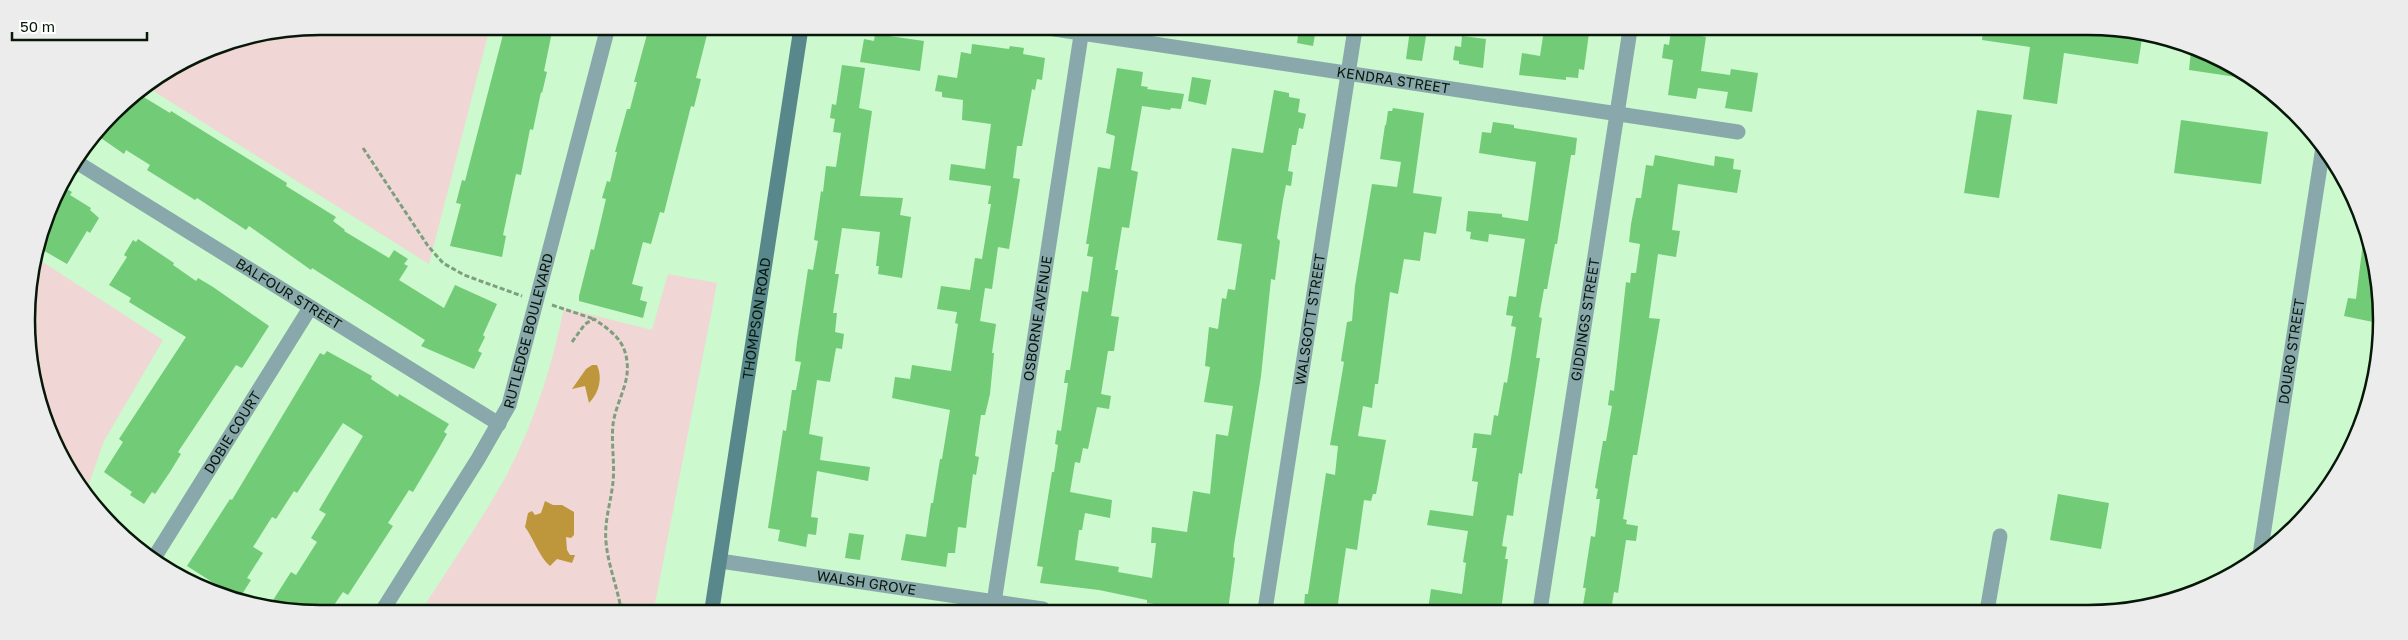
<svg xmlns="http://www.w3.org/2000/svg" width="2408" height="640" font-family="'Golos Text',sans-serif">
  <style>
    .green { fill: #f0d7d5 }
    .water { fill: #be973d }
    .building { fill: #72cb77 }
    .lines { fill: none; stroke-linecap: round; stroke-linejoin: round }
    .path { stroke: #7e9f7f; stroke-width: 3; stroke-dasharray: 5 2.5; stroke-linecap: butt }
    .minor { stroke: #89a8ab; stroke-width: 15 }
    .tertiary { stroke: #89a8ab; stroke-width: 15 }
    .secondary { stroke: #58878c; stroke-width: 15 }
    .labels { text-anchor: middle; stroke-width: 4; stroke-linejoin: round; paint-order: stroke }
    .street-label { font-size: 14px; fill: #071708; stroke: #fff }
    .rim { fill: none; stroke: #071708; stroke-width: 2.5 }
  </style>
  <rect width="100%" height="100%" fill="#ccf9cd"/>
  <!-- green -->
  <g class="green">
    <path d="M320,26l170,1 -61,237 -282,-177 61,-38z"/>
    <path d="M38,259l125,81 -59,101 -19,54 -49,-99 -9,-95z"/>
    <path d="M668,274l49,9 -63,326 -231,-1c27,-42 56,-84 81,-128 29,-53 48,-113 60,-172l88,22z"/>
  </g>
  <!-- water -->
  <g class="water">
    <path d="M592,365h5c6,13 2,28 -8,38l-4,-17 -13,3 14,-20z"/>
    <path d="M545,501l8,4h9l12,7v23l-3,3 -5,-1 1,13 3,5h5l-3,8 -15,-4 -7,7c-11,-9 -16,-27 -25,-39l3,-14 4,-2 3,4 6,-2z"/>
  </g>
  <!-- building -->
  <g class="building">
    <path d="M505,27h48l-9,44 3,1 -5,21 -1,-1 -8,38 -3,-1 -9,46 -5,-1 -13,61 3,1 -4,21 -52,-11 11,-42 -5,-1 6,-23 3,1z"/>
    <path d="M649,27h60l-13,51 5,1 -7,28 -3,-1 -27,107 -4,-1 -9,32 -8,-2 -11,42 11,3 -3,13 7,2 -4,16 -64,-17v-5l12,-47 3,1 12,-51 -4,-1 5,-17 3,1 7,-30h-2l12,-43h3l7,-27h-3z"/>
    <path d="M1299,29h17l-3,17 -16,-3z"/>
    <path d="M1410,30h17l-5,31 -16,-2z"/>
    <path d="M1544,30h44l1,3 -5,37 -5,-1 -1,9 -12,-1v3l-47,-5 3,-22 18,3z"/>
    <path d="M1671,30l35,7 -5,34 29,4 1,-6 27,4 -6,39 -27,-4 3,-16 -30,-4 -2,11 -28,-4 5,-35 -11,-2 2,-14 5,1z"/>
    <path d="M1983,31l108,1h52l-5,32 -74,-11 -7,51 -34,-5 7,-52 -48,-7z"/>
    <path d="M875,34l49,7 -4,30 -60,-9 4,-23 10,2z"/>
    <path d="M1462,36l24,3 -3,29 -24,-4v-3l-6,-1 2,-14 6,1z"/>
    <path d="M972,44l37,5 1,-3 14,2 -1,6 22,4 -3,22 -5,-1 -2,11 -3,-1 -10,57h-5l-4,32 7,1 -11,70 -11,-2 -6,42 -7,-1 -5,33 16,3 -4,29h2l-4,41 -5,21h-4l-6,41 4,1 -3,18 -3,-1 -7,54 -8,-1 -3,26h-7l-2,14 -45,-7 5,-26 20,3 5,-34h2l7,-44h2l8,-49 -58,-12 3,-21 15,2 2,-14 39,6 7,-47 -3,-1 2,-11 -20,-3 4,-23 29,4 5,-32 7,1 9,-55h-3l3,-18 -42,-6 2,-16 34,5 6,-45 -29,-4 1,-20 -21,-3v-5l-7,-1 3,-16 19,3 4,-26 10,2z"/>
    <path d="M2191,51l54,22 -2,5 -54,-8z"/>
    <path d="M842,65l23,3 -6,40 13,3 -12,85 43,2 -3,17 11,2 -9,61 -24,-4 1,-8h-3l4,-34 -38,-4 -7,46h4l-6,39h4l-2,19 9,2 -2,15 -6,-1 -6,34 -13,-2 -8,54 14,3 -3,23 50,7 -2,14 -51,-10 -6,46 7,1 -2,17 -8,-1 -2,13 -28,-6 2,-11 -12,-2 15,-98 3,1 6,-41h4l5,-28 -6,-1 2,-19 11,-73 5,1 5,-29 -4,-1 7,-49 2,1 3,-26 10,1 5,-34 -8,-1 2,-13 -5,-1 2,-14 4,1z"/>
    <path d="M1117,68l26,4 -2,14 7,1 -1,2 37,5 -3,15 -10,-1 -1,2 -28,-4 -11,64 7,2 -9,56 -7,-1 -7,43h3l-7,46 8,1 -5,34h-6l-7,43 10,2 -2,13 -12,-2 -9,42 -5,-1 -3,15 -5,-1 -5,30 42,8 -2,18 -25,-5 -3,17h-3l-4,30 44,7 -1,5 34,6 4,-35h-5l1,-16 35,5 6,-41 17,3 6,-60 12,2 5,-30 -29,-4 6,-35 -5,-1 4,-39 9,2 4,-31 4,1 2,-10 7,1 7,-46 -25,-4 15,-92 31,5 11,-63 15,3v4l11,2 -2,13 8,2 -3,15 -4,-1 -3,17h-4l-4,26 5,1 -2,14 -5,-1 -3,15 -6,38 3,3 -5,39 -4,-1 -10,97 -27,169 -1,12 2,1 -7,52 -51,-3 -30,-4v-3l-48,-10 -59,-7 3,-16 -6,-1 15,-94h2l4,-27 -3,-1 2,-14 4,1 7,-48h-4l2,-13h4l12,-79 6,1 5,-35 -6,-1 2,-12h-3l12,-77 12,2 5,-33 -9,-3z"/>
    <path d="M1192,77l19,3 -5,25 -18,-4z"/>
    <path d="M137,93l33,20 1,-2 116,72 -1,3 50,31 -3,4 12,9 -1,1 45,27 5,-8 14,9 -4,5 4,2 -9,14 45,28 11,-23 42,19 -14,31 2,2 -7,14 4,2 -8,16 -53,-23 4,-6 -113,-72 -1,2 -62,-44 -3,4 -49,-32 -2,2 -48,-30 3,-5 -24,-15 -2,4 -26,-18 28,-37z"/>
    <path d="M1393,108l31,5 -11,80 29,4 -6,37 -12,-2 -4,29 -16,-2 -6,35 -8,-2 -12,92h-3l-3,24 -9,-2 -5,30 28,4 -10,54h-3l-2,7 -7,-1 -7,50 -11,-2 -9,62h-26l-7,-3 1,-13h3l18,-121 9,2 3,-29 -8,-1 14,-83 -3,-1 6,-39 5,-1 3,-35 17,-102 25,3 4,-25 -21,-3 5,-34h1l2,-14h4z"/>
    <path d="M1977,110l35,5 -13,83 -35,-5z"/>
    <path d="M2181,120l87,12 -7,52 -87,-11z"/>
    <path d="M1493,122l21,3v3l63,10 -2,17h-4l-14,89h-2l-8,45h-3l-5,28 3,1 -6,40h4l-18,116 -3,-1 -6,43 -6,-1 -5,31 5,1 -2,12h3l-7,51h-73l3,-21 31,5 4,-31 -3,-1 5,-31 -41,-6 3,-15 43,6 5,-34 -6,-1 5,-33h-5l2,-15 17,2 3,-20 4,1 6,-34 3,1 9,-56 -5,-1 2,-10 -7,-1 3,-19 7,1 9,-58 -36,-5 -1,8 -18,-3 1,-7 -5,-1 2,-20 34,3v3l26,4 8,-59 -57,-9 3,-21 9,1z"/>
    <path d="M1655,155l59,11 1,-10 19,3 -1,10 8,1 -4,23 -59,-9 -6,46 8,1 -4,26 -18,-3 -9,64 11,1 -23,136h-4l-10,64 4,1 -1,4 12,2 -2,15 -10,-1 -8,53 -4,-1 -3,18h-29l4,-22h-3l5,-33 3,-19 4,1 5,-38h-4l2,-10 -3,-1 8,-47h3l6,-35 -4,-1 2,-15 4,1 12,-109 4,1 1,-10h5l4,-29 -11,-2 2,-18 5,-26h5l5,-33 7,1z"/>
    <path d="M60,185l12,7 -2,3 21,13 -1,2 9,8 -9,15 -3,-2 -20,33 -26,-15 16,-59z"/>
    <path d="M2364,234l12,28v45l-3,15 -29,-6 4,-18 8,1z"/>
    <path d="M138,239l36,24 -1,2 23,16 2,-3 15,9 56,39 -27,42 -6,-3 -58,87 3,2 -11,18 -15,22 -3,-2 -8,12 -14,-9 2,-3 -28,-20 19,-30 -4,-3 67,-102 -57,-35 2,-4 -22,-13 18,-28 -3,-2 9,-15 3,2z"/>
    <path d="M327,351l45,25 -1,3 27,18 1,-3 50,30 -5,8 3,2 -12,21 -22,37 -4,-2 -21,33 5,3 -45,69 -5,-3 -11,16h-64l23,-36 5,3 21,-33 -6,-4 15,-24 -7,-4 44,-74 -20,-13 -46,70 -3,-2 -18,28 -4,-2 -19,30 10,6 -16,25 4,2 -12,19 -52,-33 43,-67 2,1 88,-147 4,2z"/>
    <path d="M2058,494l51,9 -8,46 -51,-9z"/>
    <path d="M849,533l15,2 -4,25 -15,-2z"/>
  </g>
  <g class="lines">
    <!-- path -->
    <g class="path">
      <path d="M363,148l65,98 15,17 21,12 58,21"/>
      <path d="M552,305l42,14"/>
      <path d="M572,342l13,-18 9,-5c17,12 31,21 33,43 3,22 -12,42 -14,63 -2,19 2,38 0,57 -2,20 -9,39 -7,60 2,23 11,44 15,67"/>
    </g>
    <!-- minor -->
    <g class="minor">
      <path id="s1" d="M1048,28l690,104"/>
      <path id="s2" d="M78,163l421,261"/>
      <path id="s3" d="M154,558l156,-250"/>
      <path id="s4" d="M720,561l323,48"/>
      <path id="s5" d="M384,608l94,-149 31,-54 99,-378"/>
      <path id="s6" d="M993,609l89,-580"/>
      <path id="s7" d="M1265,610l90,-581"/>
      <path id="s8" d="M1540,610l90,-580"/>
      <path d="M1987,611l13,-75"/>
    </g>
    <!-- tertiary -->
    <path class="tertiary" id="s9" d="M2260,555l63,-408"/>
    <!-- secondary -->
    <path class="secondary" id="s10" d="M712,609l89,-581"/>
  </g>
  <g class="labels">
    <!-- street labels -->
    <g class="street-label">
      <text dy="5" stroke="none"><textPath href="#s1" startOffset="349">KENDRA STREET</textPath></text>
      <text dy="5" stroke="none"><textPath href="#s2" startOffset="248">BALFOUR STREET</textPath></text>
      <text dy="5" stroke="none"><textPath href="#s10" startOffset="294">THOMPSON ROAD</textPath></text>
      <text dy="5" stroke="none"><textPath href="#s6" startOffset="294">OSBORNE AVENUE</textPath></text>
      <text dy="5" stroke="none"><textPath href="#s7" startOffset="294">WALSGOTT STREET</textPath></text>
      <text dy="5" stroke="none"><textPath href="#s8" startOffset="294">GIDDINGS STREET</textPath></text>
      <text dy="5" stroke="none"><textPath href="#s5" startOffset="315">RUTLEDGE BOULEVARD</textPath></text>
      <text dy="5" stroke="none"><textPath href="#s9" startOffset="206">DOURO STREET</textPath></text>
      <text dy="5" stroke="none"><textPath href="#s3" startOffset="148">DOBIE COURT</textPath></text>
      <text dy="5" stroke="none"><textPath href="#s4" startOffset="148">WALSH GROVE</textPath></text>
    </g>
  </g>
  <!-- crop -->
  <path d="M0 0H2408V640H0ZM320 35H2088A285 285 0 0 1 2373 320V320A285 285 0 0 1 2088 605H320A285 285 0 0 1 35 320V320A285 285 0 0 1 320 35Z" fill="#ebeceb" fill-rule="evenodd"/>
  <path class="rim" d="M320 35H2088A285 285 0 0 1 2373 320V320A285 285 0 0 1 2088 605H320A285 285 0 0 1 35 320V320A285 285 0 0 1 320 35Z"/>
  <!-- scale -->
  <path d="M12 32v8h135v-8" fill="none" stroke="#071708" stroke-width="2.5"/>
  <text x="20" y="32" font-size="15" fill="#071708" stroke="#ffffff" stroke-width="4" paint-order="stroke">50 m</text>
</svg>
